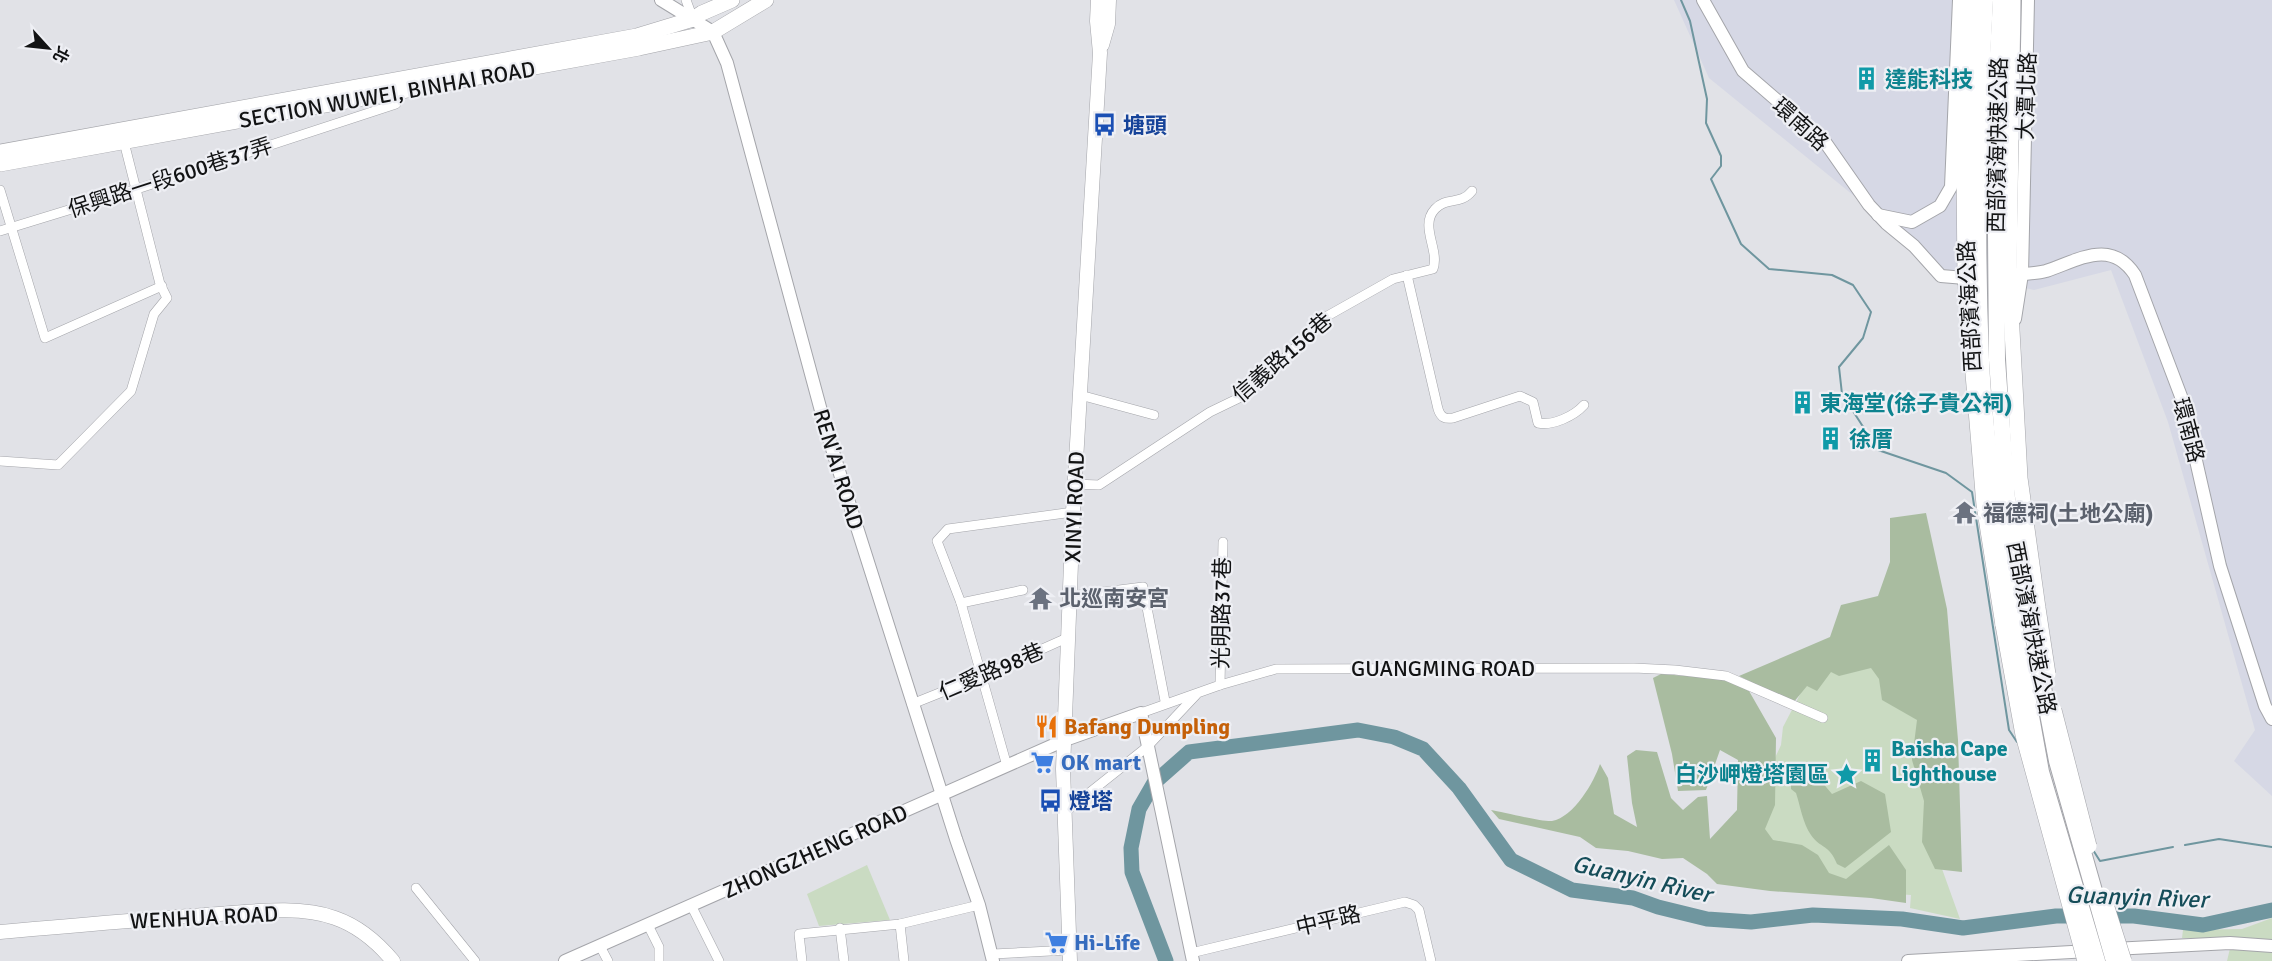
<svg xmlns="http://www.w3.org/2000/svg" width="2272" height="961" font-family="Signika,'Noto Sans TC',sans-serif">
  <style>
    .built { fill: #d6d8e5 }
    .green { fill: #cadbc2 }
    .forest { fill: #a9bca0 }
    .lines { fill: none; stroke-linecap: round; stroke-linejoin: round }
    .stream { stroke: #6f969f; stroke-width: 2 }
    .river { stroke: #6f969f; stroke-width: 15 }
    .minor-casing { stroke: #a4a5aa; stroke-width: 10 }
    .tertiary-casing { stroke: #a4a5aa; stroke-width: 14 }
    .secondary-casing { stroke: #a4a5aa; stroke-width: 15 }
    .primary-casing { stroke: #a4a5aa; stroke-width: 16 }
    .trunk-casing { stroke: #a4a5aa; stroke-width: 18 }
    .minor { stroke: #fff; stroke-width: 9 }
    .tertiary { stroke: #fff; stroke-width: 12 }
    .secondary { stroke: #fff; stroke-width: 14 }
    .primary { stroke: #fff; stroke-width: 15 }
    .trunk { stroke: #fff; stroke-width: 16 }
    .primary-bridge-casing { stroke: #a4a5aa; stroke-width: 16; stroke-linecap: butt }
    .trunk-bridge-casing { stroke: #a4a5aa; stroke-width: 18; stroke-linecap: butt }
    .primary-bridge { stroke: #fff; stroke-width: 15 }
    .trunk-bridge { stroke: #fff; stroke-width: 16 }
    .labels { text-anchor: middle; stroke-width: 4.5; stroke-linejoin: round; paint-order: stroke }
    .culture-label { font-size: 22px; font-weight: bold; fill: #0d838f; stroke: #eeeff4; text-anchor: start }
    .street-label { font-size: 22px; fill: #121314; stroke: #eeeff4 }
    .transit-label { font-size: 22px; font-weight: bold; fill: #164399; stroke: #eeeff4; text-anchor: start }
    .worship-label { font-size: 22px; font-weight: bold; fill: #5b616d; stroke: #eeeff4; text-anchor: start }
    .food-label { font-size: 22px; font-weight: bold; fill: #c56008; stroke: #eeeff4; text-anchor: start }
    .shop-label { font-size: 22px; font-weight: bold; fill: #366cbe; stroke: #eeeff4; text-anchor: start }
    .water-label { font-size: 24px; font-style: italic; fill: #154d59; stroke: #eeeff4 }
  </style>
  <rect width="100%" height="100%" fill="#e1e2e7"/>
  <!-- built -->
  <path class="built" d="M1674,0h598v796l-38,-35 21,-31 -87,-308 -57,-152 -77,20 -90,-21 -235,-191z"/>
  <!-- green -->
  <g class="green">
    <path d="M1831,661l29,6 16,1 45,43 11,130 28,78 -50,-11 1,-13 -158,-10 -35,-6 63,-134 2,-18 24,-46z"/>
    <path d="M867,865l23,55 -71,6 -12,-32z"/>
    <path d="M2272,918v43h-45l5,-21 -50,-2 1,-8 59,-1z"/>
  </g>
  <!-- forest -->
  <g class="forest">
    <path d="M1926,513l21,96 11,131 4,132 -27,-3 -13,-27 2,-41 -12,-41 5,-40 -35,-20 -3,-21 -8,-11 -32,8 -8,-4 -14,19 -10,-5 -14,17 -54,-27 91,-39 11,-32 37,-9 12,-34v-44z"/>
    <path d="M1661,674l63,5 25,12 27,47 -1,67 -10,24 8,11 29,5 16,10 11,18 17,6 43,-34 17,25v33l-35,-5 -101,-7 -53,-7 -10,-10 -24,-16 -21,1 -34,-8 -32,-3 -16,-11 -81,-18 -8,-9c11,2 52,12 61,11 22,-4 42,-39 48,-57l8,14 6,36 23,13 -5,-24 -5,-47 9,-6 21,2 14,46 12,12 15,-13 9,-1 3,43 27,-29 1,-50 -18,-10 -14,40 -28,1 -6,-37 -19,-76z"/>
    <path d="M1805,772l16,9 11,13 29,-13 24,13 6,38 -46,36 -8,-4c-8,-20 -16,-15 -26,-29 -8,-11 -11,-30 -15,-42l-5,-4v-9z"/>
  </g>
  <g class="lines">
    <!-- stream -->
    <g class="stream">
      <path d="M1681,0l9,21 17,78 -1,24 15,33v10l-10,13 30,65 28,25 63,6 21,10 18,27 -8,26 -24,29 3,27 36,56 68,23 26,19 37,238 8,12"/>
      <path d="M2185,845l34,-6 53,8"/>
      <path d="M2093,850l7,11 73,-14"/>
    </g>
    <!-- river -->
    <path class="river" d="M1166,961l-34,-89 -1,-24 8,-39 15,-26 35,-31 169,-22 36,7 29,12 36,39 52,72 61,30 61,8 25,9 49,12 44,3 62,-7 89,4 61,9 93,-12h78l69,9 69,-15"/>
    <defs>
      <g id="minor">
        <path d="M686,0l7,19"/>
        <path d="M0,190l45,148 117,-52"/>
        <path d="M0,231l137,-42 259,-85 2,-12"/>
        <path d="M1407,275l31,134c3,9 7,10 15,9l67,-22 13,6 5,21c15,3 36,-7 46,-18"/>
        <path d="M1080,395l74,20"/>
        <path d="M0,461l58,4 73,-74 23,-77 13,-16 -7,-14 -36,-142"/>
        <path d="M1074,484l25,1 111,-73 29,-14 51,-45 32,-34 71,-40 40,-10c7,-19 -14,-43 2,-60 12,-13 25,-3 37,-18"/>
        <path d="M1071,596l72,-9 22,114"/>
        <path d="M961,603l62,-13"/>
        <path d="M1220,685l3,-143"/>
        <path d="M912,704l70,-28 87,-39"/>
        <path d="M1141,713l79,-28 56,-16 358,-1 41,2 51,6 97,42"/>
        <path d="M1007,766l-46,-163 -24,-62 11,-12 125,-17"/>
        <path d="M1064,813l83,-66 49,-52"/>
        <path d="M416,888l59,73"/>
        <path d="M691,905l28,56"/>
        <path d="M900,924l4,37"/>
        <path d="M648,925l11,22v14"/>
        <path d="M840,928l4,33"/>
        <path d="M600,946l8,15"/>
        <path d="M1191,953l214,-51 9,3 5,5 12,51"/>
        <path d="M993,954l77,-4"/>
        <path d="M802,961l-3,-27 101,-10 79,-19"/>
      </g>
      <g id="tertiary">
        <path d="M661,0l52,32 14,31 100,370 129,406 23,66 14,56"/>
        <path d="M1703,0l40,71 82,71 44,63 17,18 28,23 27,30 24,2"/>
        <path d="M1878,215l34,7 28,-16 11,-19 8,-187"/>
        <path d="M2009,275c12,-1 26,-1 37,-4 33,-11 65,-33 89,4l47,124 38,167 45,140 7,13"/>
        <path d="M2015,319l7,-45 6,-274"/>
        <path d="M2113,949l117,-6 42,3"/>
        <path d="M565,961l500,-221 76,-27 52,248"/>
        <path d="M1908,961l181,-10"/>
      </g>
      <g id="secondary">
        <path d="M1102,45l6,-21 1,-24"/>
        <path d="M0,932c68,-6 136,-12 204,-17 40,-2 93,-11 131,3 23,8 43,25 58,43"/>
        <path d="M1070,961l-7,-192 10,-257 27,-459 -3,-32 1,-21"/>
      </g>
      <g id="primary">
        <path d="M1971,0l-7,171 1,107 19,227 19,120"/>
        <path d="M2013,0l-4,275 11,203 18,130"/>
        <path d="M0,152l637,-116 56,-17 9,-6 30,-13"/>
        <path d="M0,164l639,-116 74,-16 53,-32"/>
      </g>
      <g id="trunk">
        <path d="M1985,0c-7,120 -9,240 -4,360 4,88 19,176 33,262"/>
        <path d="M2001,0l-6,107 2,253 10,138 23,121"/>
      </g>
    </defs>
    <!-- minor casing -->
    <use href="#minor" class="minor-casing"/>
    <!-- tertiary casing -->
    <use href="#tertiary" class="tertiary-casing"/>
    <!-- secondary casing -->
    <use href="#secondary" class="secondary-casing"/>
    <!-- primary casing -->
    <use href="#primary" class="primary-casing"/>
    <!-- trunk casing -->
    <use href="#trunk" class="trunk-casing"/>
    <!-- minor -->
    <use href="#minor" class="minor"/>
    <!-- tertiary -->
    <use href="#tertiary" class="tertiary"/>
    <!-- secondary -->
    <use href="#secondary" class="secondary"/>
    <!-- primary -->
    <use href="#primary" class="primary"/>
    <!-- trunk -->
    <use href="#trunk" class="trunk"/>
    <defs>
      <g id="primary-bridge">
        <path d="M2038,608l10,66"/>
        <path d="M2003,625l20,110 62,226"/>
        <path d="M2054,710l35,136"/>
        <path d="M2103,895l21,66"/>
      </g>
      <g id="trunk-bridge">
        <path d="M2030,619l27,142 57,200"/>
        <path d="M2014,622l27,150 56,189"/>
      </g>
    </defs>
    <!-- primary-bridge casing -->
    <use href="#primary-bridge" class="primary-bridge-casing"/>
    <!-- trunk-bridge casing -->
    <use href="#trunk-bridge" class="trunk-bridge-casing"/>
    <!-- primary-bridge -->
    <use href="#primary-bridge" class="primary-bridge"/>
    <!-- trunk-bridge -->
    <use href="#trunk-bridge" class="trunk-bridge"/>
  </g>
  <!-- icons -->
  <defs>
    <symbol id="building-bare" viewBox="-9 -9 18 18"><path d="M-4-6H4V6H1V3H-1V6H-4ZM-2.5-4.3h1.7v1.8h-1.7ZM.8-4.3h1.7v1.8H.8ZM-2.5-1h1.7V.8h-1.7ZM.8-1h1.7V.8H.8Z" fill="#0f9aa8" stroke="#eeeff4" stroke-width="2.5" paint-order="stroke"/></symbol>
    <symbol id="bus-bare" viewBox="-9 -9 18 18"><path d="M-5-6H5V4H4V6H2V4H-2V6H-4V4H-5ZM-3.5-4V0h7V-4ZM-3.5 1.2v1.5H-2V1.2ZM2 1.2v1.5H3.5V1.2Z" fill="#1a4fb4" stroke="#eeeff4" stroke-width="2.5" paint-order="stroke"/></symbol>
    <symbol id="temple-bare" viewBox="-9 -9 18 18"><path d="M0-6L5-2H3V0L6.5 2.5H4V6H1.5V3h-3V6H-4V2.5H-6.5L-3 0V-2H-5Z" fill="#6b7280" stroke="#eeeff4" stroke-width="2.5" paint-order="stroke"/></symbol>
    <symbol id="restaurant-bare" viewBox="-9 -9 18 18"><path d="M-5-6h1v4h1v-4h1v4h1v-4h1v5L-1.5 .5V6h-2V.5L-5-1ZM5-6V6H3V1.5H1.5Q1.5-4 5-6Z" fill="#e8710a" stroke="#eeeff4" stroke-width="2.5" paint-order="stroke"/></symbol>
    <symbol id="supermarket-bare" viewBox="-9 -9 18 18"><path d="M-6-5.5h2.5l.6 2H6L4.5 2H-2.5L-4.4-4H-6ZM-1.5 3.2a1.3 1.3 0 1 0 .1 0ZM3 3.2a1.3 1.3 0 1 0 .1 0Z" fill="#3f7fe0" stroke="#eeeff4" stroke-width="2.5" paint-order="stroke"/></symbol>
    <symbol id="sight-bare" viewBox="-9 -9 18 18"><path d="M0-6L1.8-2.2L6-1.7L2.9 1.2L3.7 5.4L0 3.3L-3.7 5.4L-2.9 1.2L-6-1.7L-1.8-2.2Z" fill="#0f9aa8" stroke="#eeeff4" stroke-width="2.5" paint-order="stroke"/></symbol>
  </defs>
  <g fill-rule="evenodd">
    <use href="#building-bare" x="1850" y="62" width="33" height="33"/>
    <use href="#bus-bare" x="1088" y="108" width="33" height="33"/>
    <use href="#building-bare" x="1786" y="386" width="33" height="33"/>
    <use href="#building-bare" x="1814" y="422" width="33" height="33"/>
    <use href="#temple-bare" x="1948" y="496" width="33" height="33"/>
    <use href="#temple-bare" x="1024" y="582" width="33" height="33"/>
    <use href="#restaurant-bare" x="1030" y="710" width="33" height="33"/>
    <use href="#building-bare" x="1856" y="744" width="33" height="33"/>
    <use href="#supermarket-bare" x="1026" y="746" width="33" height="33"/>
    <use href="#sight-bare" x="1830" y="758" width="33" height="33"/>
    <use href="#bus-bare" x="1034" y="784" width="33" height="33"/>
    <use href="#supermarket-bare" x="1040" y="926" width="33" height="33"/>
  </g>
  <g class="labels">
    <!-- culture labels -->
    <g class="culture-label">
      <text x="1885" y="87">達能科技</text>
      <text x="1820" y="411">東海堂(徐子貴公祠)</text>
      <text x="1849" y="447">徐厝</text>
      <text x="1891" y="756">Baisha Cape<tspan x="1891" dy="25">Lighthouse</tspan></text>
      <text x="1829" y="782" text-anchor="end">白沙岬燈塔園區</text>
    </g>
    <!-- street labels -->
    <g class="street-label">
      <text transform="translate(387 94) rotate(-10)" y="8">SECTION WUWEI, BINHAI ROAD</text>
      <text transform="translate(2026 96) rotate(-88)" y="8">大潭北路</text>
      <text transform="translate(1801 124) rotate(42)" y="8">環南路</text>
      <text transform="translate(1997 145) rotate(-89)" y="8">西部濱海快速公路</text>
      <text transform="translate(170 177) rotate(-18)" y="8">保興路一段600巷37弄</text>
      <text transform="translate(1969 306) rotate(-93)" y="8">西部濱海公路</text>
      <text transform="translate(1282 357) rotate(-41)" y="8">信義路156巷</text>
      <text transform="translate(2189 430) rotate(75)" y="8">環南路</text>
      <text transform="translate(839 469) rotate(73)" y="8">REN'AI ROAD</text>
      <text transform="translate(1074 507) rotate(-88)" y="8">XINYI ROAD</text>
      <text transform="translate(1221 613) rotate(-89)" y="8">光明路37巷</text>
      <text transform="translate(2032 628) rotate(79)" y="8">西部濱海快速公路</text>
      <text x="1443" y="676">GUANGMING ROAD</text>
      <text transform="translate(991 671) rotate(-23)" y="8">仁愛路98巷</text>
      <text transform="translate(815 851) rotate(-24)" y="8">ZHONGZHENG ROAD</text>
      <text transform="translate(204 917) rotate(-3)" y="8">WENHUA ROAD</text>
      <text transform="translate(1328 920) rotate(-13)" y="8">中平路</text>
    </g>
    <!-- transit labels -->
    <g class="transit-label">
      <text x="1123" y="133">塘頭</text>
      <text x="1069" y="809">燈塔</text>
    </g>
    <!-- worship labels -->
    <g class="worship-label">
      <text x="1983" y="521">福德祠(土地公廟)</text>
      <text x="1059" y="606">北巡南安宮</text>
    </g>
    <!-- food labels -->
    <g class="food-label">
      <text x="1064" y="734">Bafang Dumpling</text>
    </g>
    <!-- shop labels -->
    <g class="shop-label">
      <text x="1061" y="770">OK mart</text>
      <text x="1074" y="950">Hi-Life</text>
    </g>
    <!-- water labels -->
    <g class="water-label">
      <text transform="translate(1642 879) rotate(13)" y="8">Guanyin River</text>
      <text transform="translate(2137 897) rotate(2)" y="8">Guanyin River</text>
    </g>
  </g>
  <!-- north arrow -->
  <g transform="translate(48 48) rotate(117)" stroke="#eeeff4" stroke-width="4.5" paint-order="stroke">
  <path d="M0-4.5L10 22L0 15L-10 22Z" fill="#121314"/>
  <text y="-9" font-size="16" font-weight="bold" text-anchor="middle" fill="#121314">北</text>
  </g>
</svg>
